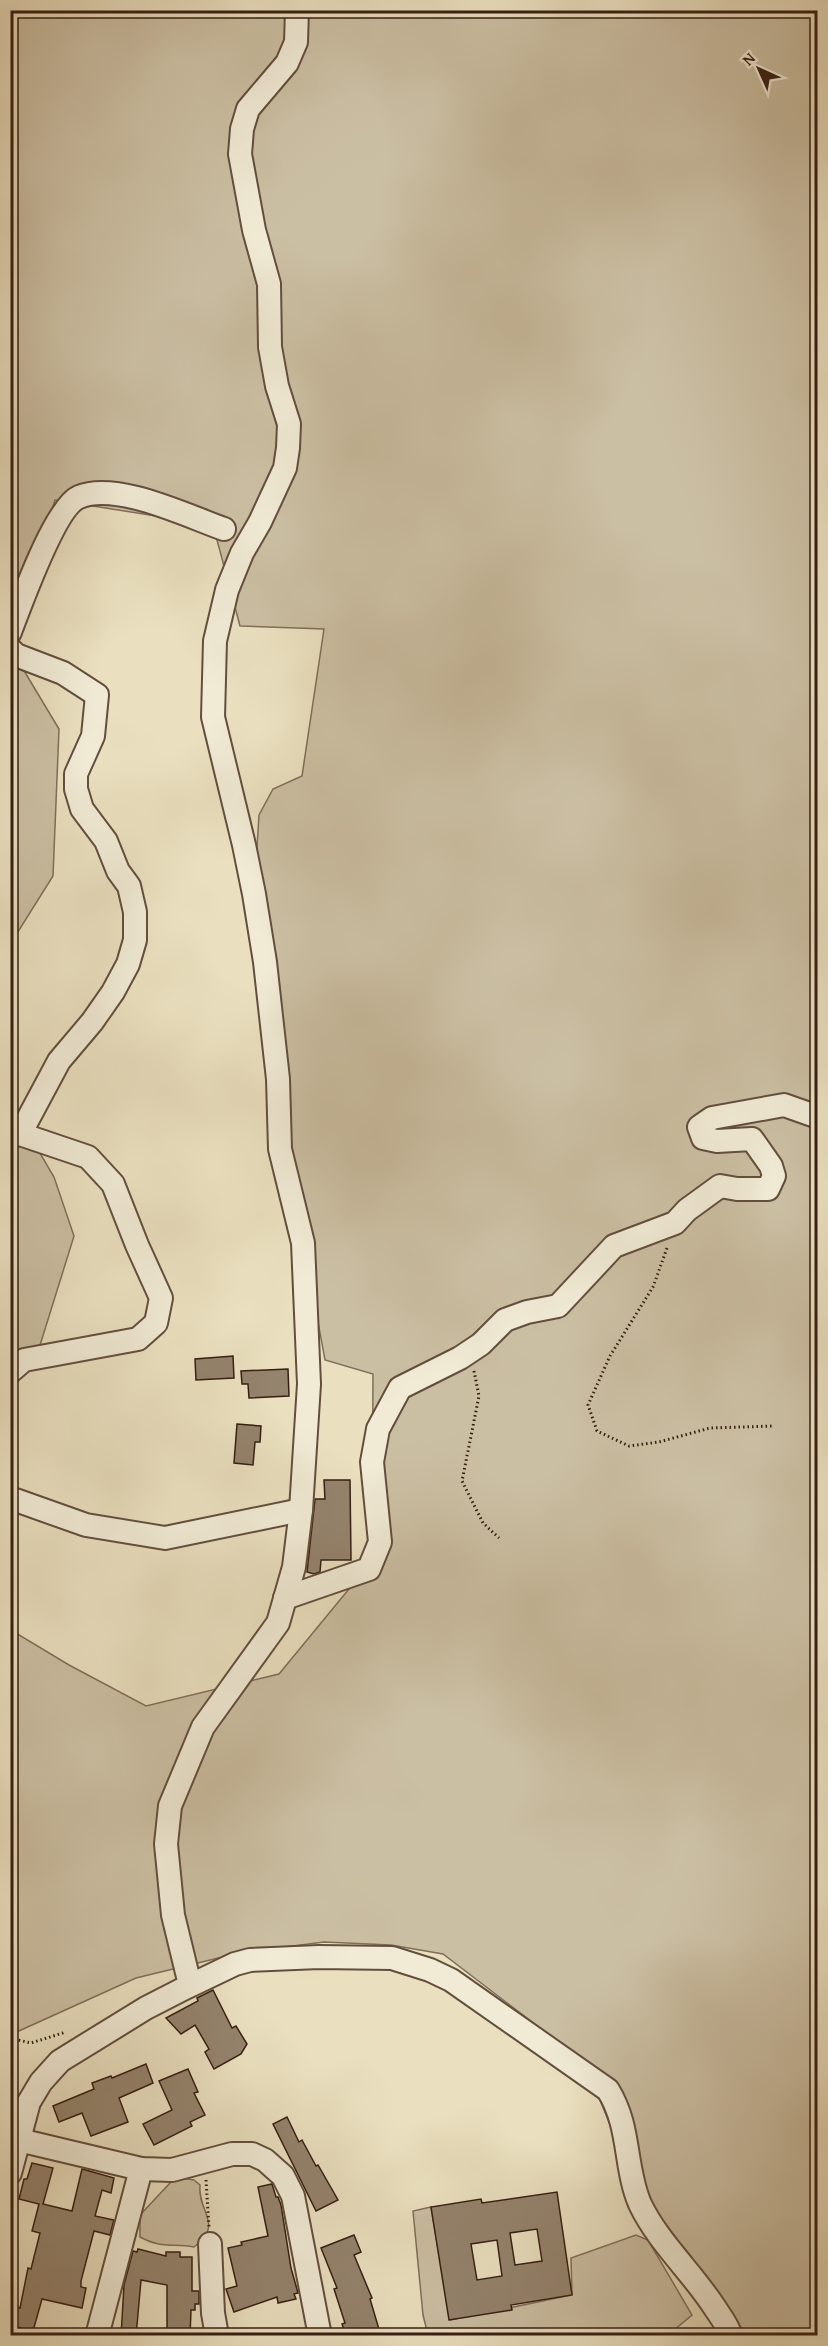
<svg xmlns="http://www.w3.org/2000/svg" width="828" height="2346" font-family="'Gentium Book Plus',serif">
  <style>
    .green { fill: #cbbfa3; stroke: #806e5b; stroke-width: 1.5 }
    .building { fill: #94836d; stroke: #361e13; stroke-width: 1.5; fill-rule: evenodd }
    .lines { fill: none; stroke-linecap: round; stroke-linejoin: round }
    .minor-casing { stroke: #634e3e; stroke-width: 26 }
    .path { stroke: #361e13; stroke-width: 3; stroke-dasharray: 1.5 3; stroke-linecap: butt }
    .minor { stroke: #f1ebd6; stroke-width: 22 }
  </style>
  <rect width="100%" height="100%" fill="#eae0c0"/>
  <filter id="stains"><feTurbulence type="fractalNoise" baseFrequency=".00333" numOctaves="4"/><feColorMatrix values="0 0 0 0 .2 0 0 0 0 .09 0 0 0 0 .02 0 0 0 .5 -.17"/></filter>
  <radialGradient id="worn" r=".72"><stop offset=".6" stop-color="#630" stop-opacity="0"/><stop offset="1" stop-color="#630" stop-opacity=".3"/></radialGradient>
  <!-- green -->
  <g class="green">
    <path d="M11,11h806v2324h-79l-48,-80 -39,-44 -34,-69 -17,-42 -60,-72 -97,-74 -52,-9 -67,-3 -85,11 -103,25 -117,53 -8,-2v-399l58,35 77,41 133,-32 93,-113 1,-187 -48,-14 -27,-146 -44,-320 5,-79 14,-26 29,-13 22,-147 -84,-3 -27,-101 -158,-25 -44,146z"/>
    <path d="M11,649l48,80 -6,147 -42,67z"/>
    <path d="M10,1102l44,75 20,59 -38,122 -26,17z"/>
    <path d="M182,2178l12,2 6,5c-3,27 25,39 -6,62 -23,-4 -31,2 -54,-10v-22l31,-33z"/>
    <path d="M431,2207l19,113 122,-25 -1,-37 65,-23 12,5 44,75 -24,20h-240l-5,-20 -10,-104z"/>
  </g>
  <!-- building -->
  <g class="building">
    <path d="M233,1356l1,22 -38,2 -1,-21z"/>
    <path d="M288,1369l1,27 -40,2 -1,-14h-6l-1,-13z"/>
    <path d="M237,1424l24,2 -1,16h-5l-2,23 -19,-2z"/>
    <path d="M324,1480h26l1,80h-30l-1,12 -6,2 -7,-2 8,-73h10z"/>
    <path d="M213,1990l19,38 4,-2 11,18 -6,10 -27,15 -9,-17 4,-3 -14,-24 -14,9 -15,-16 32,-17 -1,-3z"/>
    <path d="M146,2064l7,19 -34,15 9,24 -37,14 -9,-23 -23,9 -6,-16 41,-17 -2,-6 19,-7 1,2z"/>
    <path d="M188,2069l10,23 -4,1 11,22 -15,7 2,4 -38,19 -11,-21 29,-14 -13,-29z"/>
    <path d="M287,2117l12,25 3,-2 14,26 2,-1 20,35 -22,11 -43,-87z"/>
    <path d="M32,2163l21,5 -10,36 29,7 10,-42 32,9 -3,15 -9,-3 -7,26 19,4 -4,15 -16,-4 -13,50v6l5,1 -4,20 -40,-9 -9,32 -23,-6 3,-19 7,2 8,-40 3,1 9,-36 -8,-2 7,-27 -20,-5 5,-20h3z"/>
    <path d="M272,2184l4,13h2l3,8 10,63 7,25 -4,1 2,5 -18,4 -1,-6 -43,15 -8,-23 11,-3 -9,-38 14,-3 -1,-3 27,-6 -10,-49z"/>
    <path d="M557,2192l15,103 -61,10 1,5 -63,10 -18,-113 50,-8 1,4zM537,2229l5,32 -27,4 -5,-32zM497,2240l5,36 -25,4 -6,-36z"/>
    <path d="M354,2235l7,17 -7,3 18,43 -2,1 11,37h-35l-4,-12 3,-1 -11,-34 3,-1 -16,-40z"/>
    <path d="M138,2249l28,7v-4h14v5h12v34h7v13h-4v6h-4l-1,26h-23v-51l-26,-5 -5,56h-15l3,-51 9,-34 4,1z"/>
  </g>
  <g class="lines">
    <defs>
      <g id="minor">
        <path d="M10,632c10,-26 45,-125 69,-135 37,-16 108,19 145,32"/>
        <path d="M10,649l6,6 47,18 34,22 -4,41 -17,38v15l6,20 24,32 12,30 11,15 6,26v28l-7,24 -15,28 -21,30 -33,39 -39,73"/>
        <path d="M10,1136l10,-2 68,23 25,27 24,61 24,53 -5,25 -18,16 -114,21 -14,12"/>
        <path d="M10,1498l76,27 79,13 136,-28"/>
        <path d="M285,1598l84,-29 11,-27 -8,-80 6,-33 22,-41 60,-30 21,-14 24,-24 22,-8 31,-6 56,-60 61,-23 12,-13 33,-24 17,3h31l6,-13 -3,-10 -19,-27 -35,2 -14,-3 -4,-11 13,-9 72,-13 34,12"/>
        <path d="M190,1985l-17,-70 -7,-71 4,-38 33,-79 75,-104 16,-56 7,-57 8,-126 -6,-141 -23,-94 -2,-70 -13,-117 -11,-68 -10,-49 -31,-128 2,-76 12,-51 15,-37 18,-31 25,-54 3,-20 1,-24 -12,-38 -7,-39 -1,-63 -15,-54 -14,-76 2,-25 6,-20 39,-46 9,-21 1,-32"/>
        <path d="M19,2140l122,29 31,1 60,-16h20l13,6 18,16 10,20 27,140"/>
        <path d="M10,2173l19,-71 12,-20 19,-21 86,-53 41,-21 48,-23 15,-4 69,-3 73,1 38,12 21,10 157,110c23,37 16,77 32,114 18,38 52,68 75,104 6,9 13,18 16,28"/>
        <path d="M210,2244l3,69 4,23"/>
        <path d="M97,2336l44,-167"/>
      </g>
    </defs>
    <!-- minor casing -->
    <use href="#minor" class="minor-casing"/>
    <!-- path -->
    <g class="path">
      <path d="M667,1248l-14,39 -43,69 -22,49 9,26 32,15 30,-4 51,-14 64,-2"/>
      <path d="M474,1371l5,25 -17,85 21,42 16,15"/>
      <path d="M10,2038l21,5 35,-11"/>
      <path d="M206,2180l3,47"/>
    </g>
    <!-- minor -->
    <use href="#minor" class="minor"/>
  </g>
  <!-- margin -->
  <rect width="828" height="2346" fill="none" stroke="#eae0c0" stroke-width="36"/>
  <rect x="12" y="12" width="804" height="2322" fill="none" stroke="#361e13" stroke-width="3"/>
  <rect x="18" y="18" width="792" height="2310" fill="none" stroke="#361e13" stroke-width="1.5"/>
  <!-- north arrow -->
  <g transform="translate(759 69) rotate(315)" stroke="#f1ebd6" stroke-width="4.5" paint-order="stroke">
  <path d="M0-4.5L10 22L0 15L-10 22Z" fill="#361e13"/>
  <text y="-9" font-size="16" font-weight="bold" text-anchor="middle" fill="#361e13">N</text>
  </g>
  <rect width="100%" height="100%" filter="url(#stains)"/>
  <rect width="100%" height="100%" fill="url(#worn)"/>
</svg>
